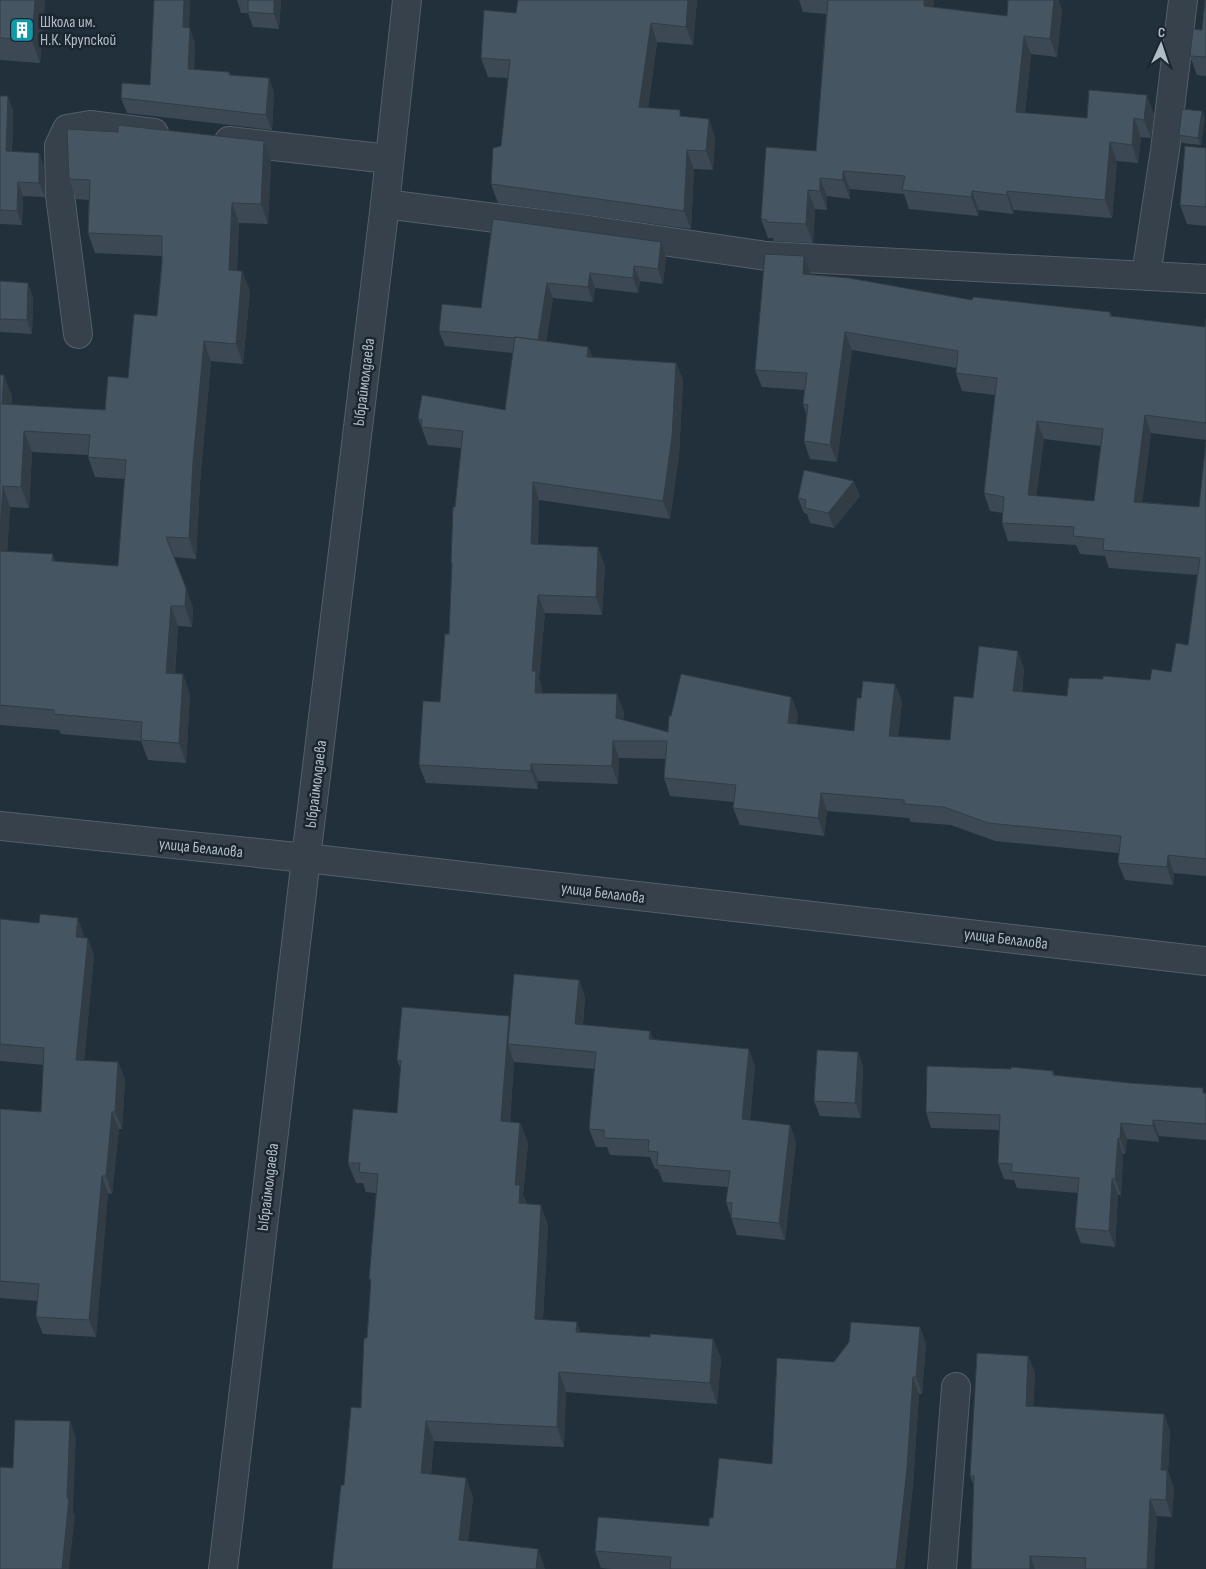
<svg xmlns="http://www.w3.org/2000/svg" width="1206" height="1569" font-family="'Sofia Sans Condensed',sans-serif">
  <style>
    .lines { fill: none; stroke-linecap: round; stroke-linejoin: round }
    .minor-casing { stroke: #545f69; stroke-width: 30 }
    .minor { stroke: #36414c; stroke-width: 28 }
    .wall { fill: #3c4954; fill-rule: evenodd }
    .shaded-wall { fill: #313c45 }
    .building { fill: #465562; stroke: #313c45; fill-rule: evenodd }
    .labels { text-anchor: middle; stroke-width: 5; stroke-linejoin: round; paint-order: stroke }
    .poi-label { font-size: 16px; fill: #b1bcc7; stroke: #1b2630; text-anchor: start }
    .street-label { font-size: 16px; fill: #b1bcc7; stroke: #1b2630 }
  </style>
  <rect width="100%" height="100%" fill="#22303b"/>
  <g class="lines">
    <defs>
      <g id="minor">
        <path d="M229,141l160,18"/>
        <path d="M385,204l189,24 192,28 440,23"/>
        <path d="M1146,275l19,-125 18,-150"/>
        <path d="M78,334l-18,-139 -1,-49 8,-17 23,-4 64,8"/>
        <path d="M0,826l306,32 900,103"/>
        <path d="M223,1569l83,-711 79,-654 22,-204"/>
        <path d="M942,1569l14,-182"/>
      </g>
    </defs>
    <!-- minor casing -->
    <use href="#minor" class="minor-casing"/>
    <!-- minor -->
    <use href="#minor" class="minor"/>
  </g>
  <!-- wall -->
  <g class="wall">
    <path d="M0,0h45l-5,63 -40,-3z"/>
    <path d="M154,0h36l-1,28 6,15 -1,27 35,2 2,3 38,3 5,15 -2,37 -145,-17 -6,-15 29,-13z"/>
    <path d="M237,0h44l-2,29 -26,-2 -5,-14h-7z"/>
    <path d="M697,0l-4,45 -36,-3 -9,66 35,9 26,2 6,19 -2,32 -19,-1 -3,60 -193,-26 -7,-19 10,-38 7,-68 -20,-1 -7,-19 35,-45z"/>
    <path d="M799,0h134l1,2 -1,5 74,9 55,-6 -5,47 -26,-3 -6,59 62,5 67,-4 -3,24 -10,-1 -3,26 -21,-2 -5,57 -98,-8 -1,4 -34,-4 -1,6 -69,-7 -5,-15 -54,-5v10l-23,-3v14l-12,-1 -2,34 -39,-2 -1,-3h-5l-7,-19 55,-68 10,-137 -23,-2z"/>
    <path d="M1206,0v76l-9,-1 -7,-19 12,-26z"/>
    <path d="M0,96l13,14 -1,42 27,1 5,14 1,30 -22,-1 -1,29 -22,-1z"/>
    <path d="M1202,111l3,7 -4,27 -19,-2 -3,-8z"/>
    <path d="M1206,148v78l-19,-2 -7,-19z"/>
    <path d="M271,161l-3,63 -29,-1 -2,47 5,1 8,20 -7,73 -32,-3 -11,121 -4,77 -22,-2 19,51 -1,19 -14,-1 -3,47 15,21 -4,69 -38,-3 -7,-19 -80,-7 -2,-4 -59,-5v-350l12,21 -1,9 94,5 23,-32 29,-62 5,-60 -67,-3 -7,-20 1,-33 -13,-1 -7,-20zM32,452l56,3v2l7,20 30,2 -7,87 -63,-4 -48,-11 3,-44 19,1z"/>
    <path d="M493,219l173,38 -3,27 -23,-3 -2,12 -43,-5 -2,14 -40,-4 -7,43 42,6 4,10 84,6 7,17 -4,75 -9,64 -131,-19 -1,45 67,20 -3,50 -57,-2 -6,66 3,10v4l82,19 -1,8 45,12 3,-16 120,-19 7,17 -2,10 58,7 7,-33 34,-14 7,18 -4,34 52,4 23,-42 51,-29 -2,23 45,4 36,-17 47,1 21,-8 17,-27 9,-70 -88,-7 -4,-12 -25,-2 -4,-9 -68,-4 -6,-18 1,-10 -13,-2 -6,-18 11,-98 -33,-4 -6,-18 1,-5 -105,-18 -15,112 -27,-3 -6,-18 3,-25 -4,-12 1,-14 -42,-3 -7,-17 56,-96v1l161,25 138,12 2,4 93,11 1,-8v121l-55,-7 -9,69 57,5 7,-66v435l-32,-3 -1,12 -48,-5 -7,-17 1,-10 -124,-12 -44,-16 -40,-3 -2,-4 -82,-7 -3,25 -84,-11 -7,-17 1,-6 -64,-6 -6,-18 2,-19 -47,-1 -1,26 -80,-3v8l-112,-6 -7,-18 21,-63 9,-68 3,-68 -1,-3 4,-56 6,-59 -33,-3 -10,-27 87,-8 8,-57 -68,-7 -6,-15 42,-23zM1044,439l57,7 -7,55 -58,-5z"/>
    <path d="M0,281l33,16 -1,37 -32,-2z"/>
    <path d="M860,496l-26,32 -24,-5 -3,-9 -3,-1 -6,-15z"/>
    <path d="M0,919l84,16v3l10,17 -10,105 34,2 7,18 -3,49h-3l-7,65 -4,-1 -12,144 -53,-3 -7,-17 1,-16 -37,-3v-189l41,3 3,-47 -44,-4z"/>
    <path d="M579,980l6,17 -2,28 67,6 3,8 102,27 -5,54 40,5 6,17 -11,98 -48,-5 -11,-33 2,-15 -65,-5 -5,-13h-3l-5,-12 -40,-2 -3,-8h-11l-7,-18 6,-60 -81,-7 -4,60 10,1 8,20 -5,52 4,9 21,21 -5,94 37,13 70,5 63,2 8,20 -4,45 -151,-12 -2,55 -130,-6 -3,33 35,4 7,20 -5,43 70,8 7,20h-213l12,-84 17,-77 6,-70 4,-55 -2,-4 7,-86 -10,-1 -3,-9h-7l-8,-20 49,-50 4,-43 -4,-10 112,-44 1,4z"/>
    <path d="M858,1052l5,15 -2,51 -41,-2 -6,-15z"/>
    <path d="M1011,1069l42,2 2,5 151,17v47l-47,-4v6l-32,-3 -2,15h-2l-2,41h-3l-3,52 -34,-4 -6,-15 3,-35 -61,-5 -3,-8 -10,-1 -6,-16 2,-33 -69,-2 -5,-16z"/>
    <path d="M920,1327l6,17 -4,50h-3l-6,91 -9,84h-292l-11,-1 -6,-17 114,-25 4,-8 59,-54 62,-102z"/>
    <path d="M1028,1356l7,17 -2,34 131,7 6,17 -2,41 6,16 -2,29 -15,-1 -3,53h-183l3,-83 -4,-10z"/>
  </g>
  <!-- shaded-wall -->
  <g class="shaded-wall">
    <path d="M35,0h10l-5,63 -8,-23z"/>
    <path d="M184,0h6l-2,43 -5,-16z"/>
    <path d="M274,0h7l-2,29 -5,-15z"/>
    <path d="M688,0h9l-4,45 -7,-18z"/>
    <path d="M924,0h9l1,2 -4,23 -6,-19z"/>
    <path d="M1054,0h5l3,10 -5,47 -7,-18z"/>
    <path d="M651,23l6,19 -12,84 -6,-19z"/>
    <path d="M190,28l5,15 -2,41 -5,-15z"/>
    <path d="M1024,36l7,18 -8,77 -7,-19z"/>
    <path d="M269,78l5,15 -2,37 -6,-15z"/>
    <path d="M1147,95l7,19 -3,24 -7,-18z"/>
    <path d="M8,96l5,14 -2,55 -5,-14z"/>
    <path d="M1202,111l3,7 -4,27 -3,-7z"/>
    <path d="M1134,118l7,19 -3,26 -6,-18z"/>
    <path d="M709,119l6,19 -2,32 -7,-19z"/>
    <path d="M264,141l7,20 -3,63 -7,-20z"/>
    <path d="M1110,142l7,19 -5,57 -7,-18z"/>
    <path d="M687,150l7,19 -3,60 -7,-18z"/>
    <path d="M39,153l5,14 1,30 -6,-14z"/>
    <path d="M843,171l7,18v10l-7,-19z"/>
    <path d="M820,178l7,18v14l-7,-19z"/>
    <path d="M18,182l5,14 -1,29 -5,-14z"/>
    <path d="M808,190l7,19 -2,34 -7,-19z"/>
    <path d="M972,191l7,19 -1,6 -7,-19z"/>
    <path d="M1007,191l7,19 -1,4 -6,-19z"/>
    <path d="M232,203l7,20 -3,67 -7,-20z"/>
    <path d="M661,242l5,15 -3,27 -5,-15z"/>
    <path d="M804,256l7,18 -2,18 -6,-18z"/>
    <path d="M634,266l6,15 -2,12 -5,-15z"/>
    <path d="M242,271l8,20 -7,73 -7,-20z"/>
    <path d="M590,273l5,15 -2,14 -5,-15z"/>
    <path d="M28,283l5,14 -1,37 -5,-14z"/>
    <path d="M547,283l6,15 -9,58 -6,-16z"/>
    <path d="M845,332l7,18 -15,112 -7,-17z"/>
    <path d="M204,341l7,20 -11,121 -4,77 -7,-21 4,-76z"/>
    <path d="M588,347l6,18 -7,-8z"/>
    <path d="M676,363l7,17 -4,75 -9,64 -7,-18z"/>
    <path d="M4,375l8,21 -2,28 -8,-20z"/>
    <path d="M1145,415l6,18 -11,87 -6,-18z"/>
    <path d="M1037,421l7,18 -10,74 -6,-18z"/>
    <path d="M24,431l8,21 -3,56 -8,-21z"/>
    <path d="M854,481l6,15 -26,32 -6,-15z"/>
    <path d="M533,482l6,18 -2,62 -6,-18z"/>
    <path d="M3,486l7,21 -4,64 -6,-17v-21z"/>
    <path d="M598,547l7,18 -3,50 -6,-18z"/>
    <path d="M53,554l7,20 -8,-13z"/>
    <path d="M186,588l7,20 -1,19 -7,-21z"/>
    <path d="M538,595l7,18 -6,66 3,10 -1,21 -6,-17 -3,-22z"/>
    <path d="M171,606l7,20 -5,67 -7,-20z"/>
    <path d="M1018,651l6,18 -5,40 -6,-18z"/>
    <path d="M183,674l7,20 -4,69 -7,-20z"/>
    <path d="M895,684l7,18 -6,52 -7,-18z"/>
    <path d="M617,694l7,18 -1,23 -7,-17z"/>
    <path d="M791,697l7,17 -3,26 -7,-17z"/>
    <path d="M613,741l6,17 -1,26 -6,-18z"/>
    <path d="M531,764l7,17v8l-7,-18z"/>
    <path d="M821,793l6,18 -3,25 -6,-18z"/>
    <path d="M1168,855l6,18 -1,12 -6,-18z"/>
    <path d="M78,918l6,17 -2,19 -6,-17z"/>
    <path d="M88,938l6,17 -11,122 -7,-17z"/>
    <path d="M579,980l6,17 -4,44 -6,-17z"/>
    <path d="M509,1016l7,21 -8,7 6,18 -6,79 -7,-20z"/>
    <path d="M650,1031l6,17 -7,-9z"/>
    <path d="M749,1049l6,17 -7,70 -6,-17z"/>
    <path d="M858,1052l5,15 -2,51 -6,-15z"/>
    <path d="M118,1062l7,18 -3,49 -7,-17z"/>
    <path d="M112,1112l7,17 -7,65 -6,-18z"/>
    <path d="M1153,1120l6,16v6l-6,-16z"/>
    <path d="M520,1123l8,20 -5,52 4,11 -8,-3 -4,-18z"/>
    <path d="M1121,1123l6,16 -2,15 -5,-16z"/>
    <path d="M790,1125l6,17 -11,98 -6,-17z"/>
    <path d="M1118,1138l5,16 -2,41 -6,-16z"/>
    <path d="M102,1176l6,17 -12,144 -7,-17z"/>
    <path d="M1112,1179l6,16 -3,52 -6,-16z"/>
    <path d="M541,1205l7,20 -6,114 -7,-20z"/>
    <path d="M577,1322l7,20 -8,-10z"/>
    <path d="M920,1327l6,17 -4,50 -6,-17z"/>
    <path d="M713,1339l8,20 -4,45 -7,-21z"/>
    <path d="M1028,1356l7,17 -3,50 -6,-17z"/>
    <path d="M559,1372l7,20 -2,55 -7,-20z"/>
    <path d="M913,1377l6,17 -6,91 -9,84h-8z"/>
    <path d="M1164,1414l6,17 -2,41 6,16 -2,29 -6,-17 -5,-30z"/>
    <path d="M70,1421l6,17 -3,74 2,3 -6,54h-7l5,-71z"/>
    <path d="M426,1421l8,20 -5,52 -8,-20z"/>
    <path d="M466,1478l7,20 -7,62 -7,-20z"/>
    <path d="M1150,1499l7,17 -3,53h-7z"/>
    <path d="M538,1549l7,20h-9z"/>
    <path d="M1030,1556l5,13h-5z"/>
  </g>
  <!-- building -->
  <g class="building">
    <path d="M0,0h35l-3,40 -32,-2z"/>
    <path d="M154,0h30l-1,27 7,1 -2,41 41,3v3l40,3 -3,37 -145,-17 1,-15 28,2z"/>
    <path d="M248,0h26v14l-26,-2z"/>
    <path d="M518,0h170l-2,27 -35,-4 -12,84 41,3v6l29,3 -3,32 -19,-1 -3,61 -193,-27 2,-36 8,-2 9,-86 -29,-2 3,-48 32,3z"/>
    <path d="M828,0h96v6l83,10 1,-16h46l-4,39 -26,-3 -8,76 71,6 2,-28 58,5 -3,25 -10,-2 -2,27 -22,-3 -5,58 -98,-9v4l-35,-4 -1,6 -69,-7 3,-14 -62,-5v9l-23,-2v13l-12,-1 -2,34 -39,-2v-2l-6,-1 5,-72 50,4z"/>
    <path d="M1205,0h1v57l-16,-1 3,-27 9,1z"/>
    <path d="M0,96h8l-2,55 33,2v30l-21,-1 -1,29 -17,-1z"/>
    <path d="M1182,109l20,2 -4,27 -19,-3z"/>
    <path d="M118,125l146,16 -3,63 -29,-1 -3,67 13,1 -6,73 -32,-3 -11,121 -4,76 -23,-1 20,51 -1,18h-14l-5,67 17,1 -4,69 -38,-3 1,-18 -88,-8v-4l-54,-5v-154l53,3 -1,7 66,5 8,-106 -38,-3 2,-22 -66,-4 -3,56 -18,-1 -3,47v-158h4l-2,29 103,6 3,-34 20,2 6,-64 23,2 5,-52v-28l-74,-3 2,-53 -21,-1 -2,-50 51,3z"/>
    <path d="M1185,146l21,2v59l-26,-2z"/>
    <path d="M493,219l168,23 -3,27 -24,-3 -1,12 -43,-5 -2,14 -41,-4 -9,57 -23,-3v1l-76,-7 3,-27 39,4z"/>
    <path d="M765,254l39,2 -1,18 46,4 123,22 1,-3 137,15v4l95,11 1,-8v104l-61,-8 -11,87 65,5 7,-66v418l-38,-4 -1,12 -49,-4 3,-27 -133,-13 -44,-16 -40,-3v-4l-83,-7 -3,25 -85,-10 3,-23 -72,-7 3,-37h-54l-1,25 -81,-2v7l-112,-6 4,-64 17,1 5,-68h4l3,-71h-1l2,-56h2l8,-76 -42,-4 1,-7 -4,-2 4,-23 83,15 10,-73 73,10 -1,10 89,6 -4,74 -9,64 -130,-19 -2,62 67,3 -2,50 -58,-2 -6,76h4l-1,22 82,1 -1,24 52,14 1,-16h2l10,-42 110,23 -3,26 66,8 3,-33h4l2,-17 32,3 -6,52 61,4 4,-44 19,2 6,-52 39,5 -5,40 54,5 2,-18 34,1v-3l47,4 2,-11 19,3 5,-29 12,2 12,-87 -97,-8 1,-11 -31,-3 1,-9 -72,-4 2,-26 -20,-4 13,-115 -41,-5 2,-22 -113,-19 -15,113 -26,-4 4,-36 -5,-1 4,-31 -52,-3zM1037,421l66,8 -9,72 -66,-6z"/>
    <path d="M0,281l28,2 -1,37 -27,-1z"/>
    <path d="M804,470l50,11 -26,32 -23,-5 1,-8 -8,-2z"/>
    <path d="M40,914l38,4 -2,19 12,1 -12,122 42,2 -3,50h-3l-6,64h-4l-13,144 -53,-3 3,-33 -39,-3v-172l41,3 3,-64 -44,-4v-125l39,4z"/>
    <path d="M514,974l65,6 -4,44 75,7 -1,8 100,10 -7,70 48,6 -11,98 -48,-5 1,-15 -6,-1 4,-31 -73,-6 1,-13 -10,-1 1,-11 -45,-2v-8l-15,-1 7,-77 -88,-8z"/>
    <path d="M402,1007l107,9 -8,105 19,2 -5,62h5l-1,18 22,2 -6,114 42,3 -1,10 74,5v-3l63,5 -3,44 -151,-11 -2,55 -131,-6 -5,52 45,5 -7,62 79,9 -2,20h-204l9,-84h3l7,-78 10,1 3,-70h3l4,-59h-2l9,-105 -19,-2 1,-9h-12l5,-54 44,4 4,-52 -4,-1z"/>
    <path d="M817,1050l41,2 -3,51 -41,-2z"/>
    <path d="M927,1066l84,3v-2l42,4v4l77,8 73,5v5h3v31l-53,-4v6l-32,-3 -1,15h-2l-3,41h-3l-3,52 -34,-3 4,-50 -68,-6 1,-8 -14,-1 2,-48 -74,-3z"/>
    <path d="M851,1322l69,5 -4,50h-3l-6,92 -11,100h-226l1,-12 -76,-6 3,-34 111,9v-8h4l6,-60 53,6 5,-106 57,4 15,-20z"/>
    <path d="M977,1353l51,3 -2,50 138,8 -3,56h6l-1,30 -16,-1 -3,70h-62l1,-11 -56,-2v13h-59l3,-93h-4z"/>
    <path d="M15,1420l55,1 -3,77h2l-7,71h-62v-102l13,1z"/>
  </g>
  <!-- icons -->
  <defs>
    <symbol id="building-square" viewBox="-11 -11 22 22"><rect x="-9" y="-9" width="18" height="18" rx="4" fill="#0f9aa8" stroke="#1b2630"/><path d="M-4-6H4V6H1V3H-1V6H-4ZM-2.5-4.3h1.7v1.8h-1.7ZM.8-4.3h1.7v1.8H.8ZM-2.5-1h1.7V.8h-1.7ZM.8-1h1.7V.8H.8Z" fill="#fff"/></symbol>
  </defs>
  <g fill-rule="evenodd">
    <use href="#building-square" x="8" y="16" width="28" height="28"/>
  </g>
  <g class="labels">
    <!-- poi labels -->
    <g class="poi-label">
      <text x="40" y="27">Школа им.<tspan x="40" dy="18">Н.К. Крупской</tspan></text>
    </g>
    <!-- street labels -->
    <g class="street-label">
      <text transform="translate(363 382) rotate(-83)" y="6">Ыбраймолдаева</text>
      <text transform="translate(315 784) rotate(-83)" y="6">Ыбраймолдаева</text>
      <text transform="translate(201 847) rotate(6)" y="6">улица Белалова</text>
      <text transform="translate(603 892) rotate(7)" y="6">улица Белалова</text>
      <text transform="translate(1006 938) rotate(7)" y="6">улица Белалова</text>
      <text transform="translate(267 1187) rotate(-83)" y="6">Ыбраймолдаева</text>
    </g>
  </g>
  <!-- north arrow -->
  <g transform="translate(1161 45) rotate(3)" stroke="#1b2630" stroke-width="4" paint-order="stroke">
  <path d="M0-4L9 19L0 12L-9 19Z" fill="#b1bcc7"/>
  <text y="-8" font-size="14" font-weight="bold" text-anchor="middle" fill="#b1bcc7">С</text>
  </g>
</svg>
